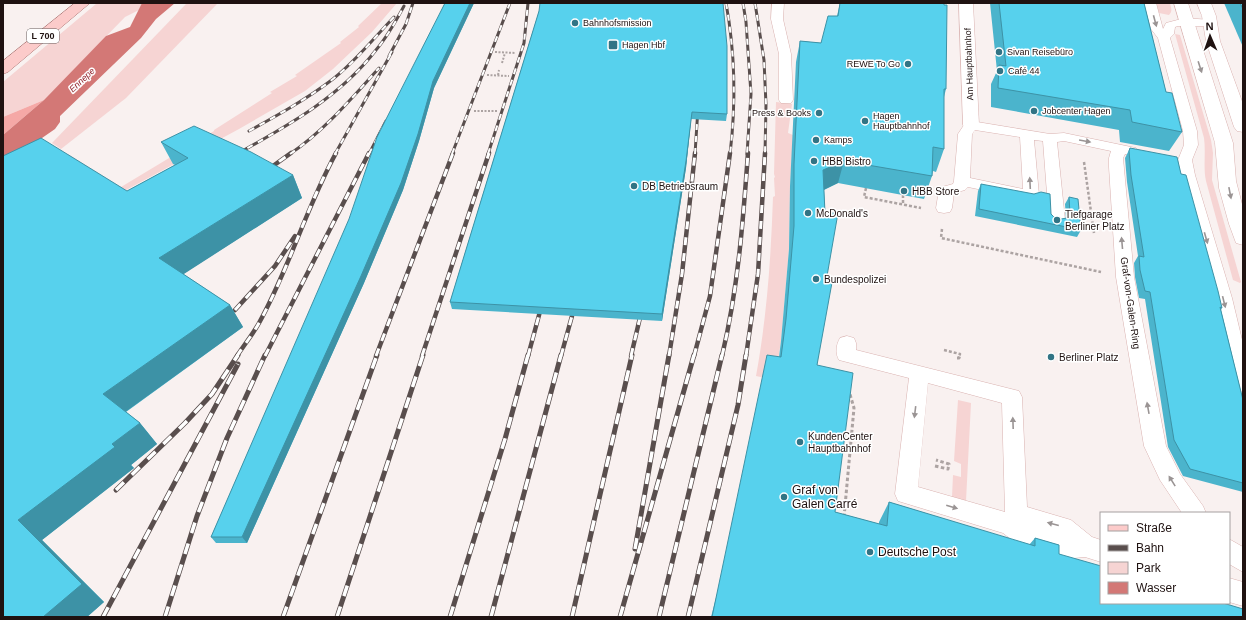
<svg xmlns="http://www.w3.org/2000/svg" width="1246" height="620" font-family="Arial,sans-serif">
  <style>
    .green { fill: #f6d4d3 }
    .forest { fill: #f5a8a6 }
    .water { fill: #d37876 }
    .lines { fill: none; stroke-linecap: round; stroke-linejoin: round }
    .lane-casing { stroke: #dab2b0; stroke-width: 1 }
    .street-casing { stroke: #dab2b0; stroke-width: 1 }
    .secondary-casing { stroke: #dab2b0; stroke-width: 1 }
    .primary-casing { stroke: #ad7472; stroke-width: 1 }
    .path-far2 { stroke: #aca3a2; stroke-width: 2; stroke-dasharray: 2 1.5; stroke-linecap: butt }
    .path-far1 { stroke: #aca3a2; stroke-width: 2.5; stroke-dasharray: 3 2; stroke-linecap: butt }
    .path { stroke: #aca3a2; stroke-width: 3; stroke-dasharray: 3.5 2.5; stroke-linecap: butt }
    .lane { fill: #fff; fill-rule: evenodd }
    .street { fill: #fff; fill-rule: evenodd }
    .secondary { fill: #fff; fill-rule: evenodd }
    .primary { fill: #fccbca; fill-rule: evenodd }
    .rail-far2-casing { stroke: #594e4d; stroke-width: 3 }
    .rail-far1-casing { stroke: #594e4d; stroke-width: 4.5 }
    .rail-casing { stroke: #594e4d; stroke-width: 5 }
    .rail-far2 { stroke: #fff; stroke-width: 2; stroke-dasharray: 6; stroke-linecap: butt }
    .rail-far1 { stroke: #fff; stroke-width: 3; stroke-dasharray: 8; stroke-linecap: butt }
    .rail { stroke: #fff; stroke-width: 3.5; stroke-dasharray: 11; stroke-linecap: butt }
    .wall { fill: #4bb4cc }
    .shaded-wall { fill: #3d92a6 }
    .building { fill: #57d1ed; stroke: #3d92a6 }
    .oneway { fill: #9a9494 }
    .poi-dot { fill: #317485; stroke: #fff; stroke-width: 1.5 }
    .labels { text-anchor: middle; stroke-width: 3; stroke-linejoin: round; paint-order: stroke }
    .far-poi-label { font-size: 9px; fill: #1f1211; stroke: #fff; text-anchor: start }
    .shield { fill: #fff; stroke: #625958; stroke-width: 1 }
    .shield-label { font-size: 9px; font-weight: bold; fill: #1f1211 }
    .far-street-label { font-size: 9px; fill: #1f1211; stroke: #fff }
    .far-water-label { font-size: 9px; font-style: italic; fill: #93262e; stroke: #fff }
    .poi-label { font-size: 10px; fill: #1f1211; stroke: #fff; text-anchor: start }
    .street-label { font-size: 10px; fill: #1f1211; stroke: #fff }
    .near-poi-label { font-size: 12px; fill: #1f1211; stroke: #fff; text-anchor: start }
  </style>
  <rect width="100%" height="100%" fill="#f9f1f0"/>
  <!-- green -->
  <g class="green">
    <path d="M142,3l-3,7 -14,7 -81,83 -41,17v-35l93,-78z"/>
    <path d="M187,3h31l-92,95 -65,51 -9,-6z"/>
    <path d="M382,3h15l-25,29 -39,37 -28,22 -66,38 -124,67 -59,-36 12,-6 53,33 93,-56v-1l58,-37 -2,-1 27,-16 -2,-1 46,-32 -1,-1 19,-15 -1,-1z"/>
    <path d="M1156,3h14c1,5 3,8 -1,12l-10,-2z"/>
    <path d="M1175,34l5,1 31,105 2,13 -1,27 29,102 -1,1 -7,-3 -27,-99c-3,-14 0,-28 -2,-43z"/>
    <path d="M776,102l16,2 -4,29 5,2 -3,51 -1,63 -8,92 -6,39 -19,-4c11,-60 15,-119 17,-179l2,-1 -1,-18 1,-1 -1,-3z"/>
    <path d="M958,400l13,3 -5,98 -14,-4 1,-22 8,2v-13l-7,-3z"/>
  </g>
  <!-- forest -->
  <path class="forest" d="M44,100l-41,35v-18z"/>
  <!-- water -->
  <path class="water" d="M142,3h33l-19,16 -15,19 -81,78v6l-5,7 -13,9 -39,35v-38l41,-35 62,-64 24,-9z"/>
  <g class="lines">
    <defs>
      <g id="lane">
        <path d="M772,3h12l-1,16 8,35 2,46 -2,3h-10l-2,-3v-46l-8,-35z"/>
        <path d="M1144,3h12l7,26 3,-6 19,-5 25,2 4,1 2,2 -2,2 -4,1h-32l-3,1 -1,7 -4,4 27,93 1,14 -6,15 3,15 37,123 11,46v48l-7,-2 -3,-6 -19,-86 -33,-123 -3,-15 6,-15 -1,-14 -25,-93 -7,-9z"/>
        <path d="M971,121l79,13 14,-1 67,14 5,1 2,3 -2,3 -5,1 -6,-1 -2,4 11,119 32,169 14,28 23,32 3,7h-24l-22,-33 -16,-34 -28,-169 -7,-110v-9l2,-7 -47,-10 -7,1 8,78 -2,4 -6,1 -6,-1 -2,-4 -6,-79 -9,-1 5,55 -3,3 -5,2 -63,-13 -3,3 -11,3 -2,15 -2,4 -6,1 -6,-1 -2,-4 3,-18 3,-3 11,-3 1,-3 4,-47 8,-12zM975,130l45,7 3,52 -53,-11 2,-44z"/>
        <path d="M847,336l7,2 2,5v7l163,41 3,6 5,110 44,13 21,17 9,3v22l-16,-5 -22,2 -47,-16 -13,-10 -105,-32 -3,-7 14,-116 -70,-18c-4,-7 -3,-15 1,-22zM928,383l74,20 3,109 -87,-25z"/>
        <path d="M1229,539l14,8v25l-14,-8z"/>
        <path d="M1229,578l14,4v24l-14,-4z"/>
      </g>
      <path id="street" d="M959,3h14l6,122 -2,4 -6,1 -6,-1 -2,-4z"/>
      <g id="secondary">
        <path d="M1174,3h14l45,140 3,38 7,27v37l-7,-2 -7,-19 -10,-36 -4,-45z"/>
        <path d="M1197,3h14l5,13 4,25 23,63v28l-6,-1 -3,-4 -28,-86 -4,-25z"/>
      </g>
      <path id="primary" d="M75,3h15l-82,69 -5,2v-13z"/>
    </defs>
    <!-- lane casing -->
    <use href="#lane" class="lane-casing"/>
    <!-- street casing -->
    <use href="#street" class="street-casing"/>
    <!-- secondary casing -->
    <use href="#secondary" class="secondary-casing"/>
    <!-- primary casing -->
    <use href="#primary" class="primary-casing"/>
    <!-- path-far2 -->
    <g class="path-far2">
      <path d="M495,52l21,1"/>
      <path d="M502,63l3,-10"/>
      <path d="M487,75l22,1"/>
      <path d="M498,75l1,-5"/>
      <path d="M474,111h23"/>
    </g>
    <!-- path-far1 -->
    <g class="path-far1">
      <path d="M1084,162l10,71"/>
      <path d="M866,188l-2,9 57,11"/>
      <path d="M903,195v10"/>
      <path d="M1080,216l12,2"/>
      <path d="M942,229l-1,9 160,34"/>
      <path d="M944,350l16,4 -1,2"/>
    </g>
    <!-- path -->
    <g class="path">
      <path d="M957,358h2l1,-3"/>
      <path d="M935,466l13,3 1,-5 -13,-4"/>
      <path d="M844,517l10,-109 -5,-17"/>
    </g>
    <!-- lane -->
    <use href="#lane" class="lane"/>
    <!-- street -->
    <use href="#street" class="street"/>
    <!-- secondary -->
    <use href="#secondary" class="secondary"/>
    <!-- primary -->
    <use href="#primary" class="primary"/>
    <defs>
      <g id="rail-far2">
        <path d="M726,3c9,49 10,102 4,151"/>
        <path d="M743,3l3,19 5,72 -4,60"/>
        <path d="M755,3l9,57 2,45 -1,49"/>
        <path d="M389,56l17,-32 7,-21"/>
        <path d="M249,131c29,-16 58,-32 84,-52 23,-18 41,-41 61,-62"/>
        <path d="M237,154c50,-28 103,-57 139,-104 11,-13 20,-29 28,-44"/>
        <path d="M290,154c34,-23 61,-55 89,-86"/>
        <path d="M335,154l57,-102"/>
        <path d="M369,154l17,-33"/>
        <path d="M452,154l58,-151"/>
        <path d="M488,154l36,-111 4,-40"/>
        <path d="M695,154l3,-46"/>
      </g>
      <g id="rail-far1">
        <path d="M236,155l3,-2"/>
        <path d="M266,171l25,-18"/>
        <path d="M235,310l40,-44 20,-30"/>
        <path d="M237,356c7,-11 16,-22 22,-33 30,-54 47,-115 77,-170"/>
        <path d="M265,356l104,-203"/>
        <path d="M376,356l77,-203"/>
        <path d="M422,356l67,-203"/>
        <path d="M528,356l14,-52"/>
        <path d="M561,356l14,-51"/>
        <path d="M631,356l11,-47"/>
        <path d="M669,356l13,-82 13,-121"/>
        <path d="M694,356l16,-60 20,-143"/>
        <path d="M722,356c16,-67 21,-134 26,-203"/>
        <path d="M746,356l12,-82 7,-121"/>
      </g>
      <g id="rail">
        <path d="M116,490l69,-67 27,-29 26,-39"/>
        <path d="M635,549l34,-194"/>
        <path d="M103,617l135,-253"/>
        <path d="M165,617l32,-101 30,-78 38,-83"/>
        <path d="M283,617l94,-262"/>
        <path d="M337,617l86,-262"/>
        <path d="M450,617l55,-178 23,-84"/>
        <path d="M491,617l70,-262"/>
        <path d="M572,617l60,-262"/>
        <path d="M620,617l74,-262"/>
        <path d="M659,617l63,-262"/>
        <path d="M688,617l50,-212 8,-50"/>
      </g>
    </defs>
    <!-- rail-far2 casing -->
    <use href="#rail-far2" class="rail-far2-casing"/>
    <!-- rail-far1 casing -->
    <use href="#rail-far1" class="rail-far1-casing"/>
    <!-- rail casing -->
    <use href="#rail" class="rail-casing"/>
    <!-- rail-far2 -->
    <use href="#rail-far2" class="rail-far2"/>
    <!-- rail-far1 -->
    <use href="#rail-far1" class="rail-far1"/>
    <!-- rail -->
    <use href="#rail" class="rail"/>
  </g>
  <!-- wall -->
  <g class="wall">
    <path d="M445,3h29l-40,85 -15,53 -16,49 -39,93 -117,260h-31l-5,-6z"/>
    <path d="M840,3l106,86 -2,8v52l-8,23 -3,-1 -1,5 -8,23 -86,-16 -14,7 3,86 -10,89 18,147 44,12v-2l10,-20 140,43 6,-7 24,7 -348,72 68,-260 2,-16 8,-92 1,-63 6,-124 4,-21 21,2 16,-27z"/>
    <path d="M990,3h154l22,89 16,40 -13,19 -49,-9 -1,-12 -128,-23v-23l6,-13z"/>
    <path d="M1224,3h19v44z"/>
    <path d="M539,11l188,103 -1,7 -35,-2 -5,49 -24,153 -210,-12 -2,-7z"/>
    <path d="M161,142l132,33 9,23 -119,76 47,31 13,22 -117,85 14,11 17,21 -26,21 3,3 -92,72 62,62 -17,15h-84l124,-426 48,-26 -2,-1z"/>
    <path d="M1130,148l51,26 41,134 -1,2 22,90v92l-60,-16 -15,-29 -23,-148 -6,-1 -4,-21 -1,-14 4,-7 -11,-74 -2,-24z"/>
    <path d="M981,184l70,30 4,4 6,1h5l-1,-15 4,-7 12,33 -4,7 -102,-21 3,-25z"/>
  </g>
  <!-- shaded-wall -->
  <g class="shaded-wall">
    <path d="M470,3h4l-40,85 -15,53 -16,49 -39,93 -117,260 -5,-6 191,-456z"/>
    <path d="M692,112l-6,56 -24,153v-7z"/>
    <path d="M844,161l-6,22 -21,10 6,-23z"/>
    <path d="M293,175l9,23 -129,83 -14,-23z"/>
    <path d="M230,305l13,22 -122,88 -18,-21z"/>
    <path d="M140,423l17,21 -26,21 3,3 -92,72 62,62 -17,15h-44l-25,-97 94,-76z"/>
  </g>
  <!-- building -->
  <g class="building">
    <path d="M445,3h25l-37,78 -15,53 -17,49 -40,93 -119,261h-31l138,-318 28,-82z"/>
    <path d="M540,3h183l4,43v68l-35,-2 -6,49 -24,153 -212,-12 89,-291z"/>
    <path d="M840,3h104v2h3l-1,84h-2v60l-11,-2 -1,29 -88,-15 -21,9 2,43h13l-11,63 6,1 -16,88 36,8 -18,139 52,14 2,-24 146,44v-8l24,7v9l42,12v37h122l20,6v8h-531l55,-262 14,2 5,-38 8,-93v-62l6,-123 21,2 7,-27h10z"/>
    <path d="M999,3h145l22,89 6,1 10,39 -50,-10 -2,-12 -132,-22 1,-23 7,1z"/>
    <path d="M1240,3h3v6z"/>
    <path d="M194,126l57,26 42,23 -134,83 71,47 -127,89 37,29 -28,21 3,3 -97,73 64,64 -39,33h-40v-461l38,-18 86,53 61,-33 -27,-16z"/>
    <path d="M1130,148l47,9 4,17 5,1 32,116 4,17 -2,-1 23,93v83l-53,-14 -16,-29 -24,-148 -5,-1 -5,-21 -1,-14 5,1 -13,-82 -2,-24z"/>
    <path d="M981,184l53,10 7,-2 9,2 1,20 4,4 6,1 6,-1 3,-4 -1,-17 9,2 3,31 -102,-21z"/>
  </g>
  <!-- one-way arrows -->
  <defs><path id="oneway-solid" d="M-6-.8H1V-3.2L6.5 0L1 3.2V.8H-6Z"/></defs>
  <g class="oneway">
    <use href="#oneway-solid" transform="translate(1155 21) rotate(75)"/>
    <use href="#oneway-solid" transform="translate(1200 67) rotate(72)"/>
    <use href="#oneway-solid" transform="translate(1085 141) rotate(10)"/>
    <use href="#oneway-solid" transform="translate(1030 183) rotate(-93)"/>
    <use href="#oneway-solid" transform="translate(1230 193) rotate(79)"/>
    <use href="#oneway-solid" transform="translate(1206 238) rotate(74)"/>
    <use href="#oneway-solid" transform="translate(1122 243) rotate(-95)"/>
    <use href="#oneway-solid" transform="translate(1224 302) rotate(76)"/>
    <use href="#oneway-solid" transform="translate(1148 408) rotate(-100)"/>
    <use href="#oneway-solid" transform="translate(915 412) rotate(97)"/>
    <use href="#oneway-solid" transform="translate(1013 423) rotate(-92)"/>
    <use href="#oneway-solid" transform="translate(1172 481) rotate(-122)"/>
    <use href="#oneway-solid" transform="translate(952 507) rotate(16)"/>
    <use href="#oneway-solid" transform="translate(1053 524) rotate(-165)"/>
  </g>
  <!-- markers -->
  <g class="poi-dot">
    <circle cx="575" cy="23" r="4"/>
    <rect x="608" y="40" width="10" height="10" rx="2"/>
    <circle cx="999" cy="52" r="4"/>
    <circle cx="908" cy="64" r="4"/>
    <circle cx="1000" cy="71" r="4"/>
    <circle cx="1034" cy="111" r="4"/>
    <circle cx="819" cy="113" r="4"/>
    <circle cx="865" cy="121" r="4"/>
    <circle cx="816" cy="140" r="4"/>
    <circle cx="814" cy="161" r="4"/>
    <circle cx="634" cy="186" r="4"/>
    <circle cx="904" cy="191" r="4"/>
    <circle cx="808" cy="213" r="4"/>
    <circle cx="1057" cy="220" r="4"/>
    <circle cx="816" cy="279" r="4"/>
    <circle cx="1051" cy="357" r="4"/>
    <circle cx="800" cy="442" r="4"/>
    <circle cx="784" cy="497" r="4"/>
    <circle cx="870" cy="552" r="4"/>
  </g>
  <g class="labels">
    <!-- far-poi labels -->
    <g class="far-poi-label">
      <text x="583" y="26">Bahnhofsmission</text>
      <text x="622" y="48">Hagen Hbf</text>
      <text x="1007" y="55">Sivan Reisebüro</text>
      <text x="900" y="67" text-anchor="end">REWE To Go</text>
      <text x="1008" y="74">Café 44</text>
      <text x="1042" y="114">Jobcenter Hagen</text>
      <text x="811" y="116" text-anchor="end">Press &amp; Books</text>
      <text x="873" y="119">Hagen<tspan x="873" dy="10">Hauptbahnhof</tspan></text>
      <text x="824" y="143">Kamps</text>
    </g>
    <!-- shield labels -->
    <rect class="shield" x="27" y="29" width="32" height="14" rx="3"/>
    <g class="shield-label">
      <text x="43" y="39">L 700</text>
    </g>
    <!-- far-street labels -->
    <g class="far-street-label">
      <text transform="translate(969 64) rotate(-92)" y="3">Am Hauptbahnhof</text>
    </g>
    <!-- far-water labels -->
    <g class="far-water-label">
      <text transform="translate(82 80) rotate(-43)" y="3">Ennepe</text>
    </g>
    <!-- poi labels -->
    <g class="poi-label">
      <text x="822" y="165">HBB Bistro</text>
      <text x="642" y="190">DB Betriebsraum</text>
      <text x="912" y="195">HBB Store</text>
      <text x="816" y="217">McDonald's</text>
      <text x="1065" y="218">Tiefgarage<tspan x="1065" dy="12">Berliner Platz</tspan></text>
      <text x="824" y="283">Bundespolizei</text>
      <text x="1059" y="361">Berliner Platz</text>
      <text x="808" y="440">KundenCenter<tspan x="808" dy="12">Hauptbahnhof</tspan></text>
    </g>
    <!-- street labels -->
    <g class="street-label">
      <text transform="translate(1131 303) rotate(82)" y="4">Graf-von-Galen-Ring</text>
    </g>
    <!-- near-poi labels -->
    <g class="near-poi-label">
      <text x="792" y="494">Graf von<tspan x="792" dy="14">Galen Carré</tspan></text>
      <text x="878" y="556">Deutsche Post</text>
    </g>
  </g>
  <!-- border -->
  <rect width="1246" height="620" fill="none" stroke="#1f1211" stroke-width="8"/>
  <!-- legend -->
  <rect x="1100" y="512" width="130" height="92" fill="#ffffff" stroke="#a5a0a0"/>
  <rect x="1108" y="525" width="20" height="6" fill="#fccbca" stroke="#a5a0a0"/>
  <text x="1136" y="532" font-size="12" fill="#1f1211">Straße</text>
  <rect x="1108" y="545" width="20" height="6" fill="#594e4d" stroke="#a5a0a0"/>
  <text x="1136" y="552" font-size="12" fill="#1f1211">Bahn</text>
  <rect x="1108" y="562" width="20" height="12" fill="#f6d4d3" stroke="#a5a0a0"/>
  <text x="1136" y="572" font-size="12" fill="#1f1211">Park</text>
  <rect x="1108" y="582" width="20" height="12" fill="#d37876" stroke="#a5a0a0"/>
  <text x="1136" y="592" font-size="12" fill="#1f1211">Wasser</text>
  <!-- north arrow -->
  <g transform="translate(1210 36) rotate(358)" stroke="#ffffff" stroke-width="3" paint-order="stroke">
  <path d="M0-3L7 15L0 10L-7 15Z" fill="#1f1211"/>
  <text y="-6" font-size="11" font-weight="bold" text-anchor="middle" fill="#1f1211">N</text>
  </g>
</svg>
